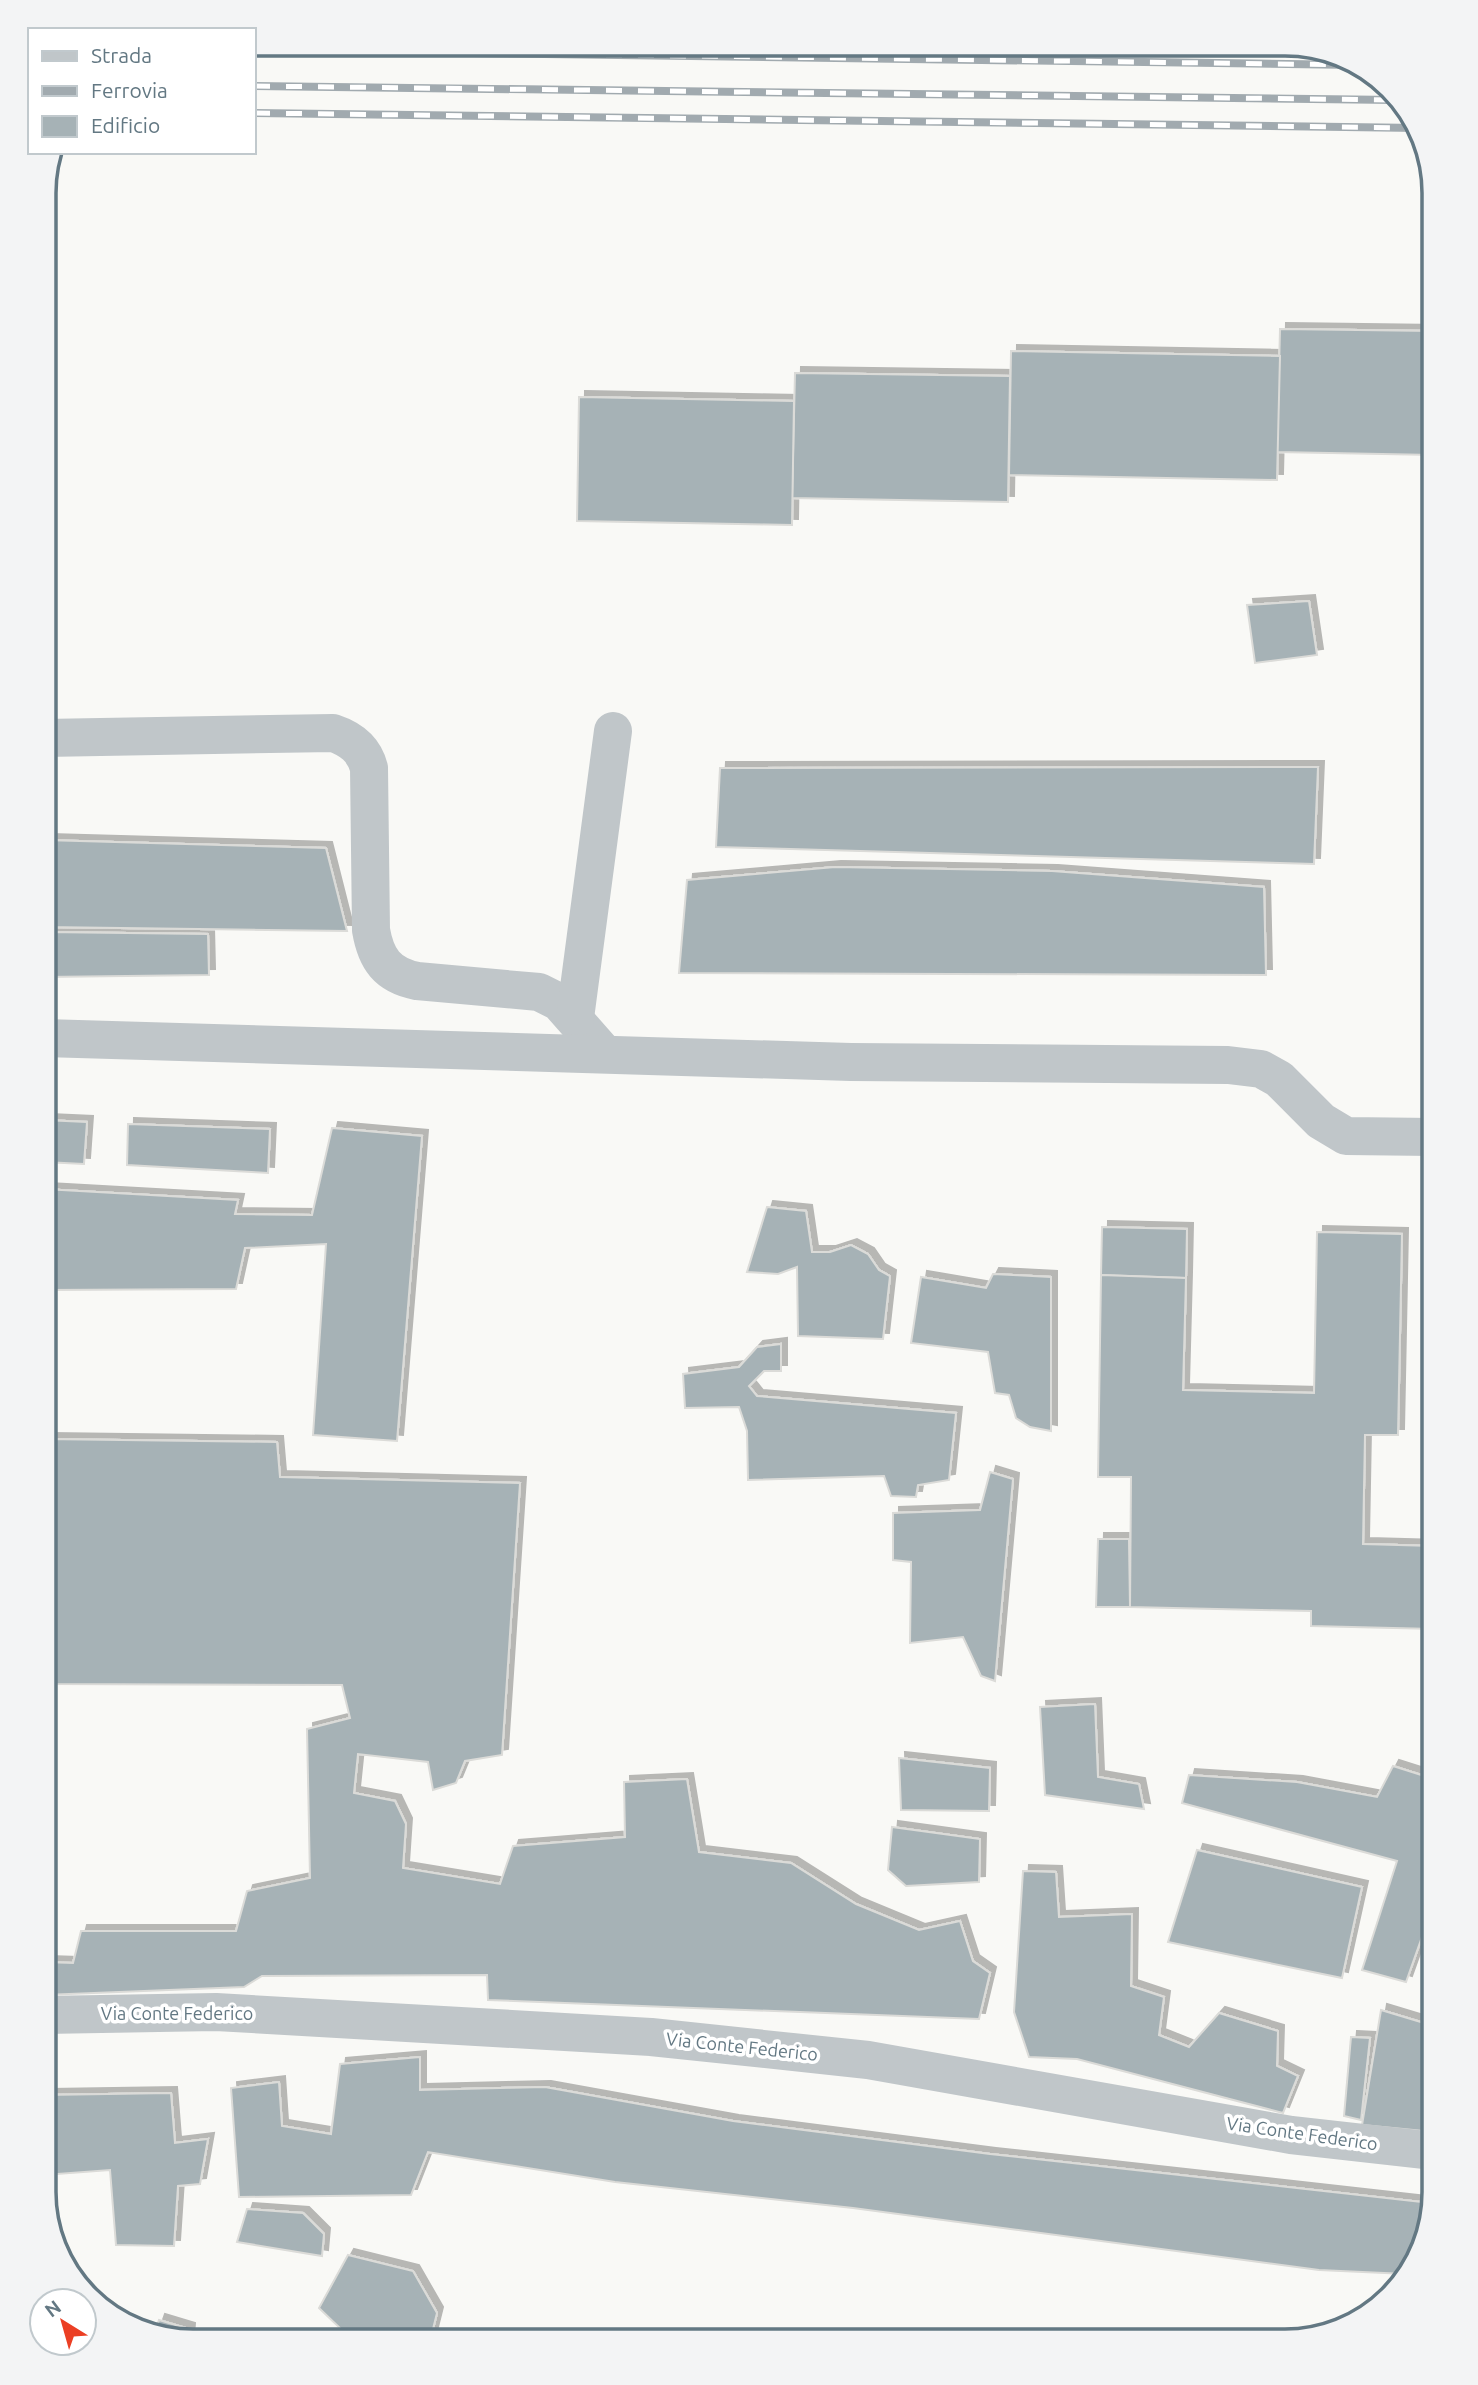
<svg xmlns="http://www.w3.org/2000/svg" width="1478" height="2385" font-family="Ubuntu,sans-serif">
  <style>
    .building { fill: #a6b2b6; stroke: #dbdbd8; stroke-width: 2; filter: url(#shadow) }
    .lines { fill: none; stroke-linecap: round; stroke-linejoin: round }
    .minor { stroke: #c0c6c9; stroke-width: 38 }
    .rail-casing { stroke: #a1aaaf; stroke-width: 8 }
    .rail { stroke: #fff; stroke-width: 5; stroke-dasharray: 16; stroke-linecap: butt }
    .labels { text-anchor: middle; stroke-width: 7; stroke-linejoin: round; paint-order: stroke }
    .street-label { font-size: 18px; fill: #637883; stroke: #fff }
    .rim { fill: none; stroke: #637883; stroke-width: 3.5 }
  </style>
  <defs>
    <filter id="shadow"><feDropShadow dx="6" dy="-6" stdDeviation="0" flood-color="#0004"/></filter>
  </defs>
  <rect width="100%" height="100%" fill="#f9f9f6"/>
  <!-- building -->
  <g class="building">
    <path d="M1280,329l154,2v124l-157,-3z"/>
    <path d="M1011,351l269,5 -3,124 -268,-5z"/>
    <path d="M795,373l215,3 -2,126 -216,-4z"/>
    <path d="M579,397l215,4 -2,124 -215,-4z"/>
    <path d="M1309,601l8,54 -62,8 -8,-58z"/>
    <path d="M1318,767l-4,97 -598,-17 4,-79z"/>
    <path d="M44,840l282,8 21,83 -303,-4z"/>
    <path d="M835,867l217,4 212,16 2,88 -587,-2 8,-93z"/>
    <path d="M45,932l163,2 1,41 -165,2z"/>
    <path d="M44,1120l43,2 -3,42 -40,-2z"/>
    <path d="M128,1124l142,5 -2,44 -141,-8z"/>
    <path d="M332,1128l90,8 -25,305 -84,-6 13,-191 -81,4 -9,41 -192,1v-101l194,11 -3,14 77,1z"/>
    <path d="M767,1207l39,4 6,41h18l21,-7 17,9 11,16 11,6 -7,63 -85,-3 -1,-69 -19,7 -31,-2z"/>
    <path d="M1102,1227l85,2 -1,49 -85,-3z"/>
    <path d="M1317,1232l85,2 -4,201h-33l-2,109 71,2v83l-123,-3v-15l-181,-4 1,-130h-33l3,-202 85,3 -3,112 131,3z"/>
    <path d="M993,1274l58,3v154l-21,-4 -14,-9 -7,-23 -14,-2 -7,-41 -77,-9 10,-66 65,11z"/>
    <path d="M781,1344v27h-17l-15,15 8,10 199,17 -7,67 -31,5 -2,12 -25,-1 -7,-20 -136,4 -1,-49 -8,-24 -54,1 -2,-34 56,-7 18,-20z"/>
    <path d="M44,1439l233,3 3,35 240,6 -18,272 -37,6 -9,22 -23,7 -5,-28 -70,-8 -4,39 41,8 11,23 -3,44 97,16 13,-38 112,-9 -1,-55 63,-3 12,73 92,11 65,41 63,26 41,-9 13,40 17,12 -11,46 -491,-19 -1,-25 -225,1 -18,11 -200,8v-33l29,1 8,-32h155l11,-40 63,-13 -3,-149 43,-11 -8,-33 -298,-1z"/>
    <path d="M990,1472l23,7 -18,202 -14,-5 -18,-39 -53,6 1,-81 -18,-2v-47l87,-3z"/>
    <path d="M1098,1539h31l1,68h-34z"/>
    <path d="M1095,1704l3,73 41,7 5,25 -99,-14 -5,-88z"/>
    <path d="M899,1758l91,10 -1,43 -88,-1z"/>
    <path d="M1393,1766l41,13v124l-28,79 -44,-12 35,-109 -215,-58 7,-28 108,7 80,15z"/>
    <path d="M892,1827l88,12 -1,43 -73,4 -18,-16z"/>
    <path d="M1197,1850l165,37 -20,91 -174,-36z"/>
    <path d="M1023,1871l33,1 3,45 73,-3 -1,72 33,11 -5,38 30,12 30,-34 59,18 -1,35 21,10 -15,37 -206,-54 -48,-2 -15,-45z"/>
    <path d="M1381,2010l53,16v106l-72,-7z"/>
    <path d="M1351,2037l19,1 -9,82 -17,-4z"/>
    <path d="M420,2057v33l125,-3 188,34 257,33 441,49 -17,64 -8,7 -87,-4 -466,-62 -238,-26 -187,-30 -17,43 -172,2 -8,-109 48,-6 3,44 49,8 9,-70z"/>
    <path d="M171,2093l4,50 33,-4 -8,45 -22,2 -4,60 -58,-1 -6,-75 -66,5v-80z"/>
    <path d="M247,2209l56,4 21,21 -2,22 -85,-14z"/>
    <path d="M348,2255l65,16 24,42 -7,28h-91l2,-12 -22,-21z"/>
    <path d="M159,2320l30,9 -1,12 -33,-10z"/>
  </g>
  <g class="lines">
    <!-- minor -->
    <g class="minor">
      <path d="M44,738l289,-5c18,6 31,16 36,35l2,162c5,29 16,45 46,51l122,11 20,10 45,51"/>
      <path d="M575,1018l38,-287"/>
      <path d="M44,1038l807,24 377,3 33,4 18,10 42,42 25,15 88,1"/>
      <path d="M44,2015l172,-3 435,25 217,23 423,75 143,16"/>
    </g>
    <defs>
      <g id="rail">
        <path d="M254,50l1102,15"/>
        <path d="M254,86l1142,14"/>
        <path d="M254,113l1165,15"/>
      </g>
    </defs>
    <!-- rail casing -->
    <use href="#rail" class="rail-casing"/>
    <!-- rail -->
    <use href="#rail" class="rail"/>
  </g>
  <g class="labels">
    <!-- street labels -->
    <g class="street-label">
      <text x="177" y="2020">Via Conte Federico</text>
      <text transform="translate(742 2047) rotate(6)" y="6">Via Conte Federico</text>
      <text transform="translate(1302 2134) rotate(8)" y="6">Via Conte Federico</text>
    </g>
  </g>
  <!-- crop -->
  <path d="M0 0H1478V2385H0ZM193 56H1285A137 137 0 0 1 1422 193V2192A137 137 0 0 1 1285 2329H193A137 137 0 0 1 56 2192V193A137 137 0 0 1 193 56Z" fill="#f3f4f5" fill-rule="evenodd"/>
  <path class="rim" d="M193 56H1285A137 137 0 0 1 1422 193V2192A137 137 0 0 1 1285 2329H193A137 137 0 0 1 56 2192V193A137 137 0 0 1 193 56Z"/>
  <!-- legend -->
  <rect x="28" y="28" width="228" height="126" fill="#ffffff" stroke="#c1c9cd" stroke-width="2"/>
  <rect x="42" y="51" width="35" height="10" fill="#c0c6c9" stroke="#c1c9cd" stroke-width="2"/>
  <text x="91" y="63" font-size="21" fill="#637883">Strada</text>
  <rect x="42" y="86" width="35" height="10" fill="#a1aaaf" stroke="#c1c9cd" stroke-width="2"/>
  <text x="91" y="98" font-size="21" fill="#637883">Ferrovia</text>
  <rect x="42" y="116" width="35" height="21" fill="#a6b2b6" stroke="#c1c9cd" stroke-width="2"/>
  <text x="91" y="133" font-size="21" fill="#637883">Edificio</text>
  <!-- north arrow -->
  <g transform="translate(63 2322) rotate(323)"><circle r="33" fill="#ffffff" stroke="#c1c9cd" stroke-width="2"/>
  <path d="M0-5L12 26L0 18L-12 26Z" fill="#eb3f24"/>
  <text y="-10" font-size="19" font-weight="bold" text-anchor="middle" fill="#637883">N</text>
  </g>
</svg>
